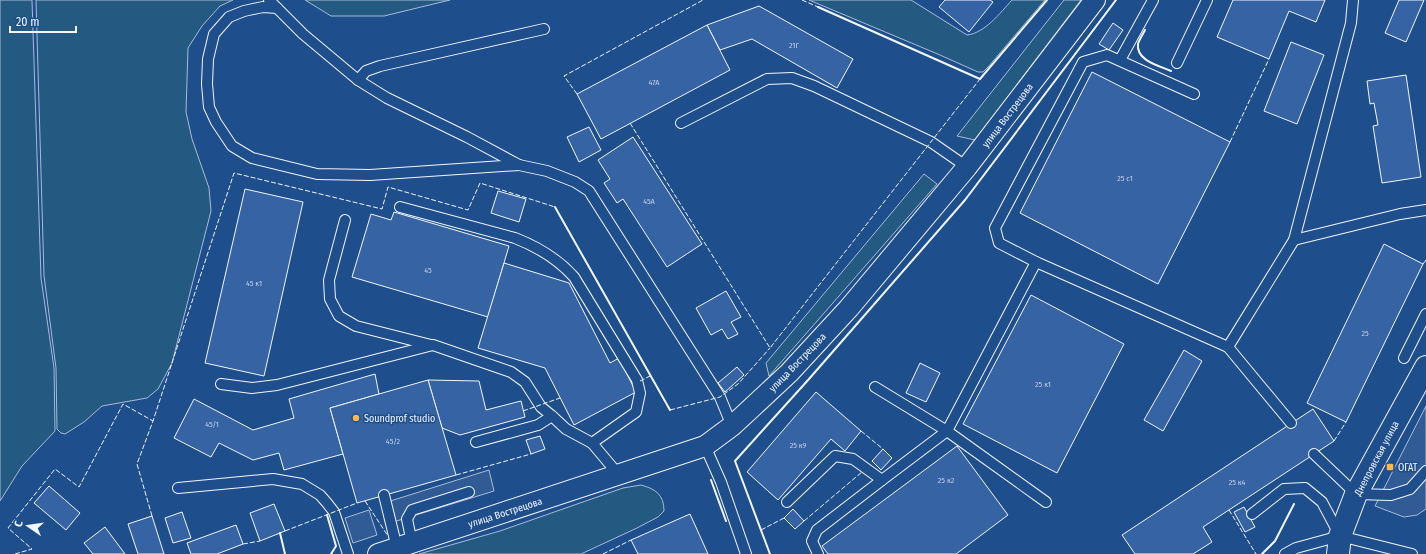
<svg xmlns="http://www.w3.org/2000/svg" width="1426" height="554" font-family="'Fira Sans Condensed',sans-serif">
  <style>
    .green { fill: #245a82; stroke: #a8bbd7 }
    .parking { fill: #305b95; stroke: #a8bbd7 }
    .building { fill: #3563a3; stroke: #f2f6ff }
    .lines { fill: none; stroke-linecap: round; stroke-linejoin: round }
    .lane-casing { stroke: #f2f6ff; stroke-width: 12 }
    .street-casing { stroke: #f2f6ff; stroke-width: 22 }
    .secondary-casing { stroke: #f2f6ff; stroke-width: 24 }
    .lane { stroke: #1f4e8c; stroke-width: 10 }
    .street { stroke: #1f4e8c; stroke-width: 20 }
    .secondary { stroke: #1f4e8c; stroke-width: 22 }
    .fence { stroke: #f2f6ff; stroke-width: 1; stroke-dasharray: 5 2; stroke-linecap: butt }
    .wall { stroke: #f2f6ff; stroke-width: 2 }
    .poi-dot { fill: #ffb74d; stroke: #1f4e8c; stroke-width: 1.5 }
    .labels { text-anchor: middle; stroke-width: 3; stroke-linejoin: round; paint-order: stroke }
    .number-label { font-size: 8px; fill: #c3d1e8 }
    .street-label { font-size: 10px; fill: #f2f6ff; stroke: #1f4e8c }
    .poi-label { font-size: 10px; fill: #f2f6ff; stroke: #1f4e8c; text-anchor: start }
  </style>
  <rect width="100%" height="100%" fill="#1f4e8c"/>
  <!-- green -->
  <g class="green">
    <path d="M0,0h32l9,278 13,90 1,63 -33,35 -22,35z"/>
    <path d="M36,0h197l-13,6 -18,20 -14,22 -2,64 6,27 17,49 2,23 -39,152 -14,26 -11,9 -45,8 -18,16 -19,12 -4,-1 -4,-4 -1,-61 -12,-92z"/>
    <path d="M305,0h145l-66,16h-53z"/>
    <path d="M809,0h102l56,35c18,-2 33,-22 45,-35h33l-57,67 -5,5h-5l-38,-17z"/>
    <path d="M1064,0h17l-106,140 -18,-4z"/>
    <path d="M924,174l13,10 -168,192 -3,-13z"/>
    <path d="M641,485c15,4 23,10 23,26l-6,6 -21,11 -56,26h-162l81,-23 123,-43z"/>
  </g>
  <!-- parking -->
  <g class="parking">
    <path d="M1426,406v103l-9,6 -13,2 -29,-11z"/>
    <path d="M489,470l5,21 -104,32 -6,-20z"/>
    <path d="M369,510l8,25 -24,8 -8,-25z"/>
  </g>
  <!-- building -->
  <g class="building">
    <path d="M945,0h45l3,2 -24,30 -30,-25z"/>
    <path d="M1233,0h92l-9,22 -27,-11 -20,48 -52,-22z"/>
    <path d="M1399,0h25l-18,42 -21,-9z"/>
    <path d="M759,6l94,53 -16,29 -85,-49 -32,11 -13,-25z"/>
    <path d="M1113,23l10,7 -14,20 -10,-6z"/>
    <path d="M707,25l23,45 -129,69 -24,-45z"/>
    <path d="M1291,42l33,13 -27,69 -33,-13z"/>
    <path d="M1092,72l138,70 -72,142 -138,-71z"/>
    <path d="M1406,75l15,102 -39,6 -9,-57 5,-1 -4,-22 -4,1 -3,-23z"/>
    <path d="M589,127l12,23 -22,12 -12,-25z"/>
    <path d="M633,137l69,107 -35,23 -44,-68 -6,4 -13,-20 6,-4 -12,-19z"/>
    <path d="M245,189l58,13 -39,174 -59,-13z"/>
    <path d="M498,191l28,8 -7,23 -28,-9z"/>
    <path d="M394,212l115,34 -21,71 -136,-40 19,-63 20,6z"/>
    <path d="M1384,244l39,20 -77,158 -39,-19z"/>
    <path d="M504,263l65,20 41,80 9,-5 17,34 -62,33 -29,-57 -67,-20z"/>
    <path d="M726,291l15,26 -10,5 7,12 -10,5 -6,-10 -11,6 -15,-27z"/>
    <path d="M1031,295l93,49 -67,129 -94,-49z"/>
    <path d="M1184,350l18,11 -39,70 -19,-11z"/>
    <path d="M920,363l20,10 -14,29 -20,-9z"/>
    <path d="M737,367l7,8 -19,17 -7,-9z"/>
    <path d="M375,374l4,20 -49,14 13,46 -59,16 -5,-17 -26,7 -34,-17 -8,14 -37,-19 20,-39 59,31 41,-12 -5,-19z"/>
    <path d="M428,380l51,1 7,29 35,-9 4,16 -65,18 -18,-7z"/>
    <path d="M428,380l28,95 -99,28 -27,-95z"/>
    <path d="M816,392l45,39 -16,20 -14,-12 -53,61 -31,-28z"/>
    <path d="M1313,409l21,32 -131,86 9,15 -19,12h-58l-13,-19z"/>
    <path d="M540,436l5,13 -14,5 -5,-14z"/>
    <path d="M957,446l51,69 -52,39h-128l-6,-8z"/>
    <path d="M883,449l9,9 -11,12 -9,-9z"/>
    <path d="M49,486l31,27 -14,17 -32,-27z"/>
    <path d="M274,504l11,27 -25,10 -10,-28z"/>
    <path d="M1244,507l11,20 -10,5 -11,-20z"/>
    <path d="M793,509l11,12 -9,8 -11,-11z"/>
    <path d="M182,512l9,26 -18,5 -8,-25z"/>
    <path d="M690,514l18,40h-70l-7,-14z"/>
    <path d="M152,516l12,38h-26l-10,-30z"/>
    <path d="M236,525l7,19 -26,10h-26l-4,-11z"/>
    <path d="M105,527l20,27h-32l-9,-11z"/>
  </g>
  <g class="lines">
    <defs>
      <g id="lane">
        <path d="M269,0l34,34 55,46 29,18 80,39 52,28 28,6 28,11 14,9 131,206 12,29"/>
        <path d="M277,8l-14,-1 -19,4 -15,6 -15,17 -6,25 -1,25 2,23 7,15 16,24 20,12 65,16 53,1 149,-10"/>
        <path d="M1120,60l33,-60"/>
        <path d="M1177,63l30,-63"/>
        <path d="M358,80l8,-9 14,-5 164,-37"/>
        <path d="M681,123l86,-44 25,-1 22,8 117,56 36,25"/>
        <path d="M400,207l115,31c23,9 43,21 59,39l63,103 3,13 -4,19 -44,31"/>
        <path d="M345,220l-16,60 1,19 9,17 17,10 75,19"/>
        <path d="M1294,240l106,-26 26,-4"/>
        <path d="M1036,262l-37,-19 -4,-15 88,-166 24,-7 87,39"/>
        <path d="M1228,347l66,-107 57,-217 2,-23"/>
        <path d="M1404,358l22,-44"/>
        <path d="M221,384l31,4 25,-3 156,-40 78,27 14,10 16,25 11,9 14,13 26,14 26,31"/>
        <path d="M875,387l72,44 99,71"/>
        <path d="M476,442l62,-17 14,-9"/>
        <path d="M705,446l16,36 25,72"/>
        <path d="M1314,454l42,40 35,1 19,-6 16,-18"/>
        <path d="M178,488l95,-9 29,5 18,11 7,8 7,9 14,42"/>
        <path d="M384,495l13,53"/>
        <path d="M787,502l48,-46 18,3 29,21 65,-49 89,-169 192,85 63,76"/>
        <path d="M1252,514l32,-25 21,-1 17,14 17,32"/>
        <path d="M412,543l-5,-24 5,-9 57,-18"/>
        <path d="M818,554l-6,-13 5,-11 65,-50"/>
        <path d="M1285,554l11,-6 44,-12 72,18"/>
      </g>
      <path id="street" d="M378,554l327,-108 27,-20 57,-53 60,-65 118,-141 128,-167"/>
      <path id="secondary" d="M1338,554l2,-18 16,-42 70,-127"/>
    </defs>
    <!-- lane casing -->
    <use href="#lane" class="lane-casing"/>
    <!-- street casing -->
    <use href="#street" class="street-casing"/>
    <!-- secondary casing -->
    <use href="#secondary" class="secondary-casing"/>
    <!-- lane -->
    <use href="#lane" class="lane"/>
    <!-- street -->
    <use href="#street" class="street"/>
    <!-- secondary -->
    <use href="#secondary" class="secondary"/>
    <!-- fence -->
    <g class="fence">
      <path d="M802,0l16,7"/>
      <path d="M577,94l-13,-18 139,-76"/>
      <path d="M630,123l140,225 210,-269"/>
      <path d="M1230,142l39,-83"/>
      <path d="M1423,264l3,-4"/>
      <path d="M640,381l10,-5"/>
      <path d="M670,410l50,-13 18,-13 32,-36"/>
      <path d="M523,411l37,-13"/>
      <path d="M861,431l22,18"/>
      <path d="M1334,441l12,-19"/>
      <path d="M456,475l75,-21"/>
      <path d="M365,501l23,35"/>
      <path d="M1229,510l27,44"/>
      <path d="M152,516l-15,-52 16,-43 81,-248 148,36 6,-22 80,23 12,-27 75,24"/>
      <path d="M804,521l58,-49"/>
      <path d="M761,530l23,-12"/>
      <path d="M285,531l72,-28"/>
      <path d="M243,544l17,-3"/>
      <path d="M15,554l17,-5 -24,-21 47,-59 24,18 44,-83 30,17"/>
      <path d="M603,554l28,-14"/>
    </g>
    <!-- wall -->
    <g class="wall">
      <path d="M818,7l162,72 67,-79"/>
      <path d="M1145,30c-2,4 -6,10 -7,14 -2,17 22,22 33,27"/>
      <path d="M555,207l115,203"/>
      <path d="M711,480l15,41"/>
      <path d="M327,515l9,31 -5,8"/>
      <path d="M280,533l5,21"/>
      <path d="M770,554l-35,-93 74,-82 156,-179 151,-200"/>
      <path d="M1262,554l13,-13 19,-37"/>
    </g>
  </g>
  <!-- markers -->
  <g class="poi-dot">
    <circle cx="356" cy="418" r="4"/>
    <rect x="1386" y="463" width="8" height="8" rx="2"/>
  </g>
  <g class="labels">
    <!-- number labels -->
    <g class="number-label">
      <text x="794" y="48">21Г</text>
      <text x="654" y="85">47А</text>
      <text x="1125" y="181">25 с1</text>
      <text x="649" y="204">45А</text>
      <text x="428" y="273">45</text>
      <text x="254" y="286">45 к1</text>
      <text x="1365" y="336">25</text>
      <text x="1043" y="387">25 к1</text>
      <text x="212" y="427">45/1</text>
      <text x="393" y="444">45/2</text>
      <text x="798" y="448">25 к9</text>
      <text x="946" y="483">25 к2</text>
      <text x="1237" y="485">25 к4</text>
    </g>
    <!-- street labels -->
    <g class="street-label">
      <text transform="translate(1007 115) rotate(-53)" y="4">улица Вострецова</text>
      <text transform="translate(797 362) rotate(-46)" y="4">улица Вострецова</text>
      <text transform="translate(1376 458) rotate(-62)" y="4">Днепровская улица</text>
      <text transform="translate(505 512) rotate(-18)" y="4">улица Вострецова</text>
    </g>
    <!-- poi labels -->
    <g class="poi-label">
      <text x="364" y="422">Soundprof studio</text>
      <text x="1398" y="471">ОГАТ</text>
    </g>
  </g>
  <!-- north arrow -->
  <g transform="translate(28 526) rotate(283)" stroke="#1f4e8c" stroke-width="3" paint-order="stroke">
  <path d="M0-3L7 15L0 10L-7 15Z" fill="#f2f6ff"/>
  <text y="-6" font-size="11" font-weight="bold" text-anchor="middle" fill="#f2f6ff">С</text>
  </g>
  <!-- scale -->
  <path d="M10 26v6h66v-6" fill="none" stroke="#f2f6ff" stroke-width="2"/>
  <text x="16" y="26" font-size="12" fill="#f2f6ff" stroke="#1f4e8c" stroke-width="3" paint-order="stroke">20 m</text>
</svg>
